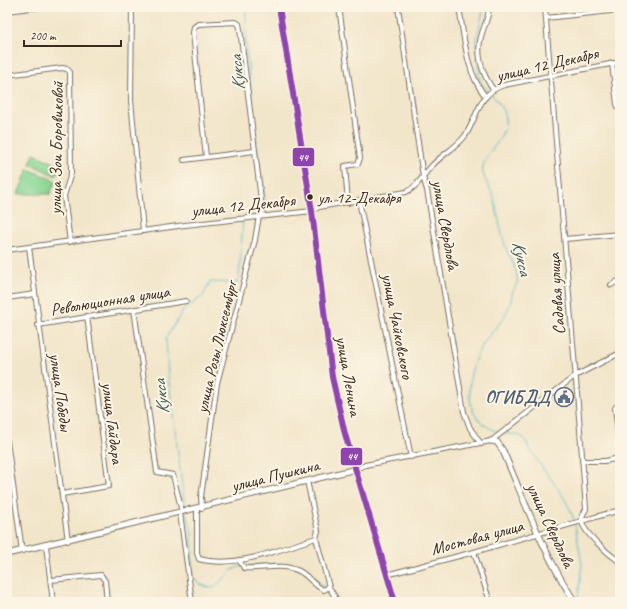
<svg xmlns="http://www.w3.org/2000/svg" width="627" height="609" font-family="Caveat,sans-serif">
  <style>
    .green { fill: #89d694; stroke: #628059 }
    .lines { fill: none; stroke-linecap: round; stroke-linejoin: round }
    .stream { stroke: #45b3c0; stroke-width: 1 }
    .minor-casing { stroke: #7b6c5a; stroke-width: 6 }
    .tertiary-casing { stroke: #7b6c5a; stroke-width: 7 }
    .minor { stroke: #fff; stroke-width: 4 }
    .tertiary { stroke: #fff; stroke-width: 5 }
    .bus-1-casing { stroke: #fcf5e5; stroke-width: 9 }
    .bus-1 { stroke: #8e44ad; stroke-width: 6 }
    .bus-dot { fill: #3b2a1e; stroke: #fcf5e5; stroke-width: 1.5 }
    .labels { text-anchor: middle; stroke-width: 4; stroke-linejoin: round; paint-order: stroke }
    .bus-label { font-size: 16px; fill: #3b2a1e; stroke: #fcf5e5; text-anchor: start }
    .street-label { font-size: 17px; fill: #3b2a1e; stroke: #fcf5e5 }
    .service-label { font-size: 17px; font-weight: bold; fill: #4e5e75; stroke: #fcf5e5; text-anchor: end }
    .water-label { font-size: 18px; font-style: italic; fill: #3e5a57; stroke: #fcf5e5 }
    .line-badge { stroke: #fcf5e5; stroke-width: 1.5 }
    .badge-label { font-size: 11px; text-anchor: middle; font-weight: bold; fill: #fff }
  </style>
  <rect width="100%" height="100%" fill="#fcf5e5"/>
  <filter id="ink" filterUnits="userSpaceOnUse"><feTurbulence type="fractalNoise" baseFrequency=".025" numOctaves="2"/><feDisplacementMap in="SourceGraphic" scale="8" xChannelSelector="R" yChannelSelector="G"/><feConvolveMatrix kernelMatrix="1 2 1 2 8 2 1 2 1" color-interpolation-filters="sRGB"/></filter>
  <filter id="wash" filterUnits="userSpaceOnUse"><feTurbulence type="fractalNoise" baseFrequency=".012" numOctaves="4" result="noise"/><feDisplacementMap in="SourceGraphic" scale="16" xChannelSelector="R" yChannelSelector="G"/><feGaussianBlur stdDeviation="0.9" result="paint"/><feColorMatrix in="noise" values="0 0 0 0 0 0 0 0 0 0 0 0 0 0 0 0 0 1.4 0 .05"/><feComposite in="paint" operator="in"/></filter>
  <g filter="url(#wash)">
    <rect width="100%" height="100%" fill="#f2e6ca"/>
    <!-- green -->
    <g class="green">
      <path d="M34,154l27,12 -5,10 -26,-12z"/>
      <path d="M28,169l28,12 -6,13h-32z"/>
    </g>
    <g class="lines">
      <!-- stream -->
      <g class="stream">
        <path d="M246,7v41l10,92 10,65 -2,3"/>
        <path d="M484,7l-8,35 1,15 3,25 9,10"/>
        <path d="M491,94c38,38 -12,54 -8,79 2,9 8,16 11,25 4,16 6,32 11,47 4,12 14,25 12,38 -1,4 -4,7 -5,11 -1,5 -1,10 -4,15 -4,10 -12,18 -19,27 -15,18 -21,40 -19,62 1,18 13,29 29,34"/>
        <path d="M245,216l1,-2 14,-4"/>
        <path d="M504,434h11l9,4c13,29 41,51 50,82"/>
        <path d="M185,508l-17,-133 -2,-37 17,-27 20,-15 7,-14 26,1 3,-4 4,-58"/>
        <path d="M186,513l6,19v44c6,8 12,11 22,12l18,-18 9,-4"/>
        <path d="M575,525l7,39 -4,34 3,4"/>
        <path d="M245,566c32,-2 58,-8 79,22"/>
        <path d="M326,591l8,11"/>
      </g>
    </g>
  </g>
  <g filter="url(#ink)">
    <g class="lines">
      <defs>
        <g id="minor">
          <path d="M132,7l-1,93 12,131"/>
          <path d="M339,7l21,151 -2,6 -13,2 3,37"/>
          <path d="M398,7l25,170 4,13 37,222 6,16 11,16"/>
          <path d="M459,7c5,29 7,67 27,90"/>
          <path d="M489,7c0,12 -7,22 -9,34 -3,16 3,35 13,48"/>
          <path d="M545,7c13,167 29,335 41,502 -2,4 -5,8 -4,12 1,12 28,34 38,41"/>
          <path d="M7,11l31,-4"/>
          <path d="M546,18l74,-8"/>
          <path d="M612,63l5,41 3,7"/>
          <path d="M7,75l55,-7 5,1 3,3 1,101 -7,23 6,46"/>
          <path d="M206,157l-13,-124 1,-6 4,-3 38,-2 3,2 1,5 23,187"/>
          <path d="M184,160l70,-9"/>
          <path d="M359,201l52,256"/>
          <path d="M565,239l55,-5"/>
          <path d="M29,247l39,294"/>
          <path d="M7,250l178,-25 127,-14 7,-4 87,-15c11,-5 15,-14 23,-23 10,-13 26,-20 36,-33 14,-21 12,-42 39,-51l116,-23"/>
          <path d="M611,285l9,-5"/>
          <path d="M7,298l28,-4"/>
          <path d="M134,309l23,163 16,3 9,37"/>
          <path d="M38,325l148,-24"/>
          <path d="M620,403l-5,5 5,38"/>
          <path d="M7,441l15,110"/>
          <path d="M582,461h23l15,-3"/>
          <path d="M356,469l9,-4 126,-24 84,-65 45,-23"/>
          <path d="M307,481l11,50 -2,7 13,49 9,15"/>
          <path d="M62,494l47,-8 -22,-170"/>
          <path d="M202,508l-1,-11 16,-114 38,-143 4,-24"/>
          <path d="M197,509v44l2,6c36,10 82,-10 117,-21"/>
          <path d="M180,513l12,89"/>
          <path d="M46,546l7,56"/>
          <path d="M474,552l16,50"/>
          <path d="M239,560l5,8c18,2 37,-6 55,3 10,5 15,15 25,19l5,-3"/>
          <path d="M386,575l88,-23 146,-42"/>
          <path d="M51,580l50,-5 4,6 2,21"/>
        </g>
        <g id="tertiary">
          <path d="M279,7l33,204 20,166 13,57 50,168"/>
          <path d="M491,441l6,1 6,9c22,51 41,104 72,151"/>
          <path d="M7,554l349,-85"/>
        </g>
      </defs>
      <!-- minor casing -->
      <use href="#minor" class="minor-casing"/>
      <!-- tertiary casing -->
      <use href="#tertiary" class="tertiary-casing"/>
      <!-- minor -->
      <use href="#minor" class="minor"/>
      <!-- tertiary -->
      <use href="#tertiary" class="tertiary"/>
      <defs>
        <path id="bus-1" d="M279,7l33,204 20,166 13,57 50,168"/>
      </defs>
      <!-- bus-1 casing -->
      <use href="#bus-1" class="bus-1-casing"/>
      <!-- bus-1 -->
      <use href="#bus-1" class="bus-1"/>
    </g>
  </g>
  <!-- icons -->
  <defs>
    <symbol id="civic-ring" viewBox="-11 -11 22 22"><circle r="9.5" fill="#fcf5e5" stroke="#5c6f8a" stroke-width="1.5"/><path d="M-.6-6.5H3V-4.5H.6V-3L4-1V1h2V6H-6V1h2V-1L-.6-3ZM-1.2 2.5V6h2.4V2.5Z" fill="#5c6f8a"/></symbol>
  </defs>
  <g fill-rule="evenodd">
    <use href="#civic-ring" x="553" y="386" width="22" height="22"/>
  </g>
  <!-- markers -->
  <circle class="bus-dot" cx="310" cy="197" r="3.5"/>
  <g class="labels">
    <!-- bus labels -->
    <g class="bus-label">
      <text x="318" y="203">ул. 12-Декабря</text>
    </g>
    <!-- street labels -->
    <g class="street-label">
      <text transform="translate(547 64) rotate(-13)" y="6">улица 12 Декабря</text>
      <text transform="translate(56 148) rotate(-89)" y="6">улица Зои Боровиковой</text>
      <text transform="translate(243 205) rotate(-6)" y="6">улица 12 Декабря</text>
      <text transform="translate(446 225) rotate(80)" y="6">улица Свердлова</text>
      <text transform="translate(556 294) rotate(-94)" y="6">Садовая улица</text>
      <text transform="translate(110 300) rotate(-9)" y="6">Революционная улица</text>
      <text transform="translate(398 326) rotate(79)" y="6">улица Чайковского</text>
      <text transform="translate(216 347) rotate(-77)" y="6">улица Розы Люксембург</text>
      <text transform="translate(349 376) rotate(80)" y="6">улица Ленина</text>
      <text transform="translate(61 392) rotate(82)" y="6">улица Победы</text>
      <text transform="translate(113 423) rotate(83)" y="6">улица Гайдара</text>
      <text transform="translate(275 475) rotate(-14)" y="6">улица Пушкина</text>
      <text transform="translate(551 525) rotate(65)" y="6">улица Свердлова</text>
      <text transform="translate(477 537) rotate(-15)" y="6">Мостовая улица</text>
    </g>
    <!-- service labels -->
    <g class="service-label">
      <text x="550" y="403">ОГИБДД</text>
    </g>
    <!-- water labels -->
    <g class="water-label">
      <text transform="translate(237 73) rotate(-96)" y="6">Кукса</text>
      <text transform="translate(522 258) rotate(77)" y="6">Кукса</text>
      <text transform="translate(161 397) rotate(-97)" y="6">Кукса</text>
    </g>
  </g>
  <g class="line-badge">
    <rect x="292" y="147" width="23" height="20" rx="4" fill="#8e44ad"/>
    <rect x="340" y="447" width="23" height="19" rx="4" fill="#8e44ad"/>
  </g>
  <g class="badge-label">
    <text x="303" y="161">44</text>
    <text x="352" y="460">44</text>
  </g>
  <!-- margin -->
  <rect width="627" height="609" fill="none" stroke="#fcf5e5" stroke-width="24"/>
  <!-- scale -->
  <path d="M24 40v6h97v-6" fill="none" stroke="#3b2a1e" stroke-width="2"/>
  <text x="30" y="40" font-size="12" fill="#3b2a1e" stroke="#fcf5e5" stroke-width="3" paint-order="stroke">200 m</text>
</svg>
